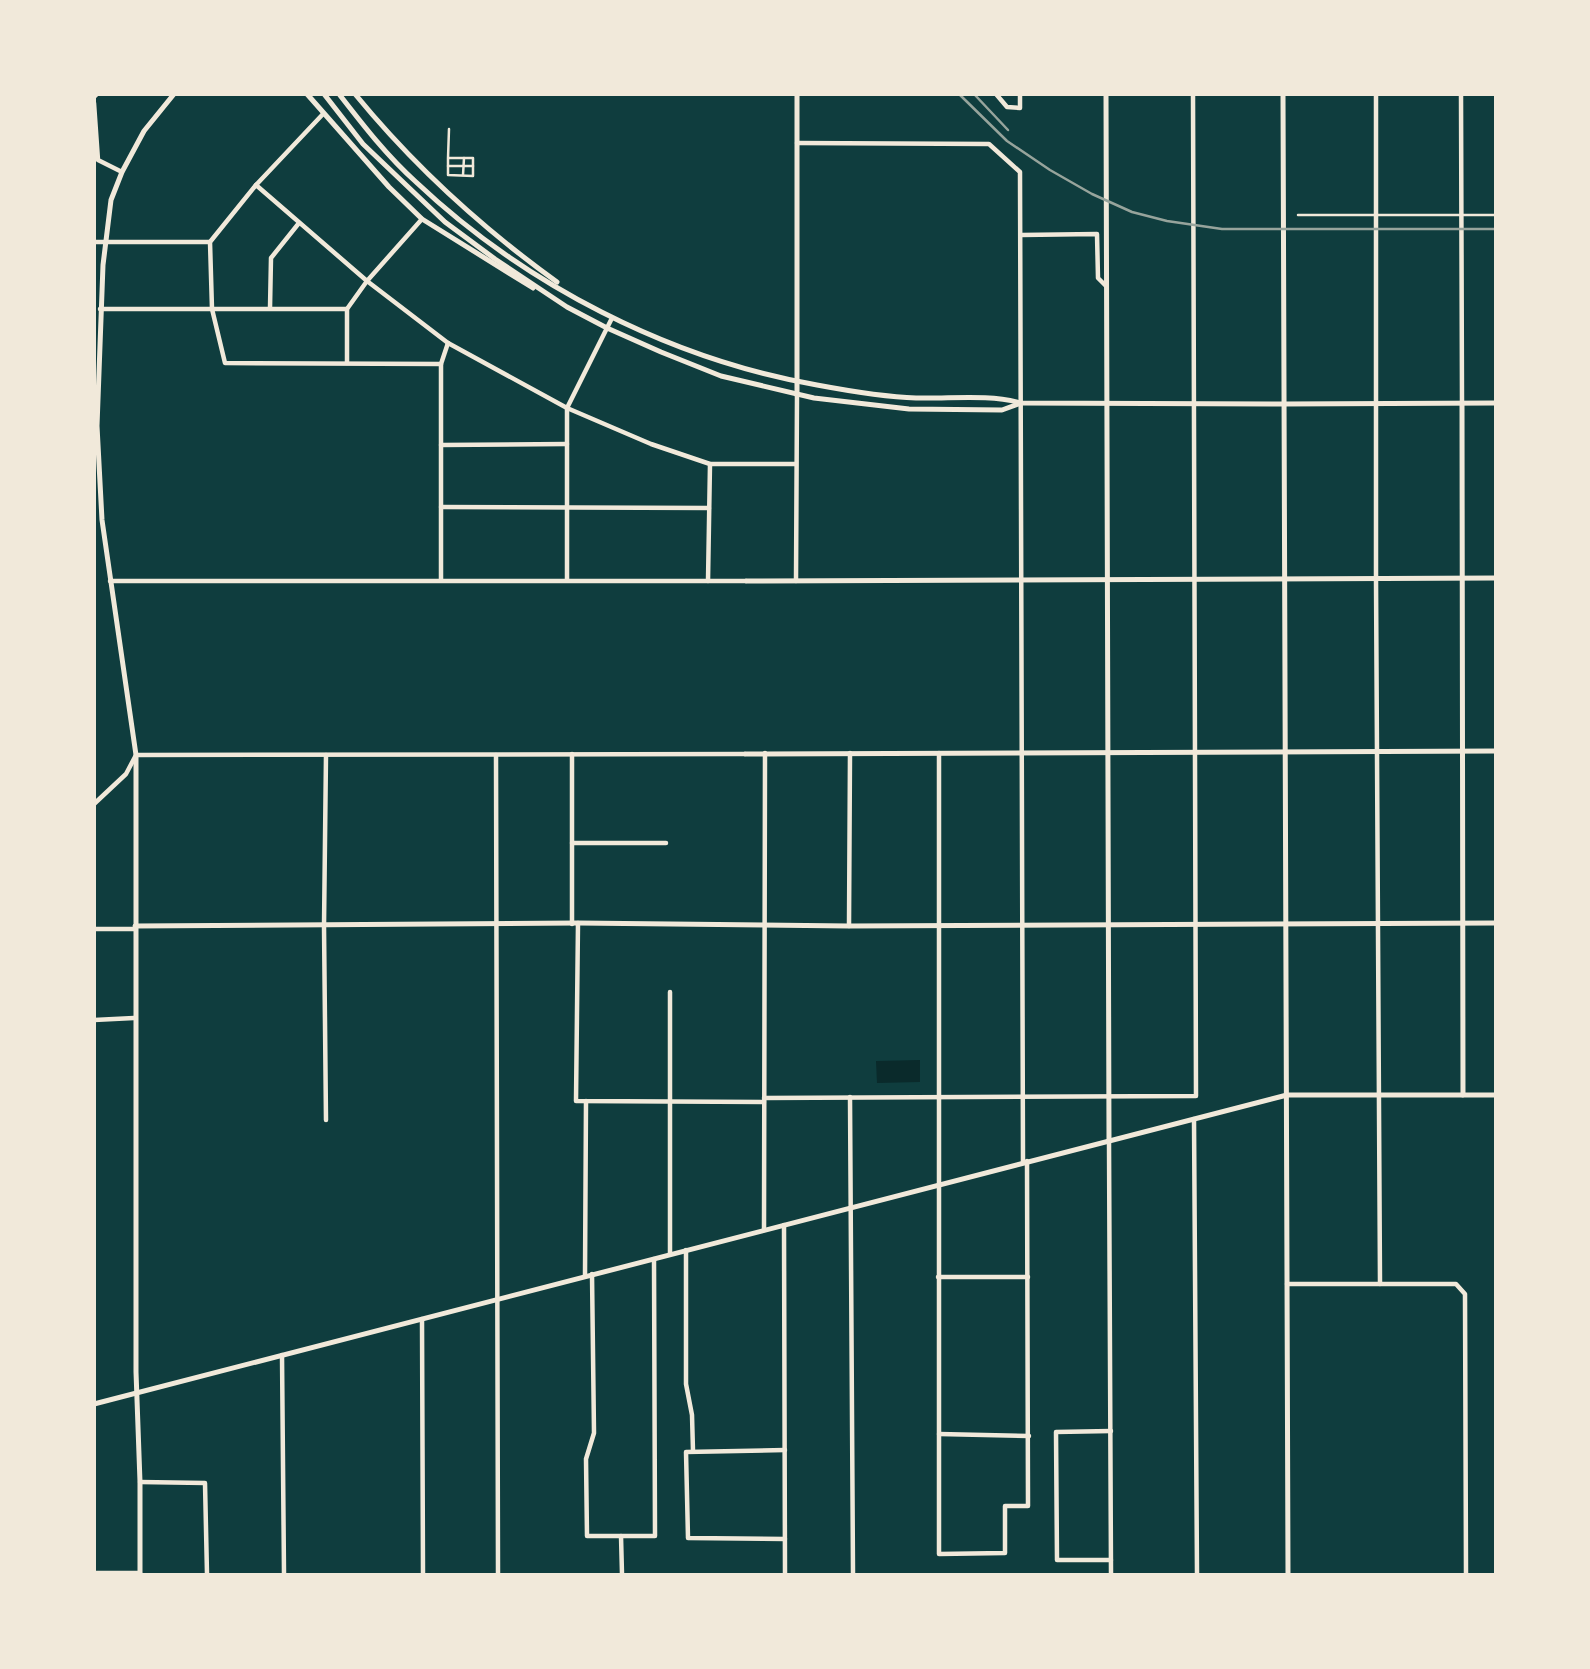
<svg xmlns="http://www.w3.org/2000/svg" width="1590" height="1669" font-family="Overpass,sans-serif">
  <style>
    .water { fill: #0a2a2b }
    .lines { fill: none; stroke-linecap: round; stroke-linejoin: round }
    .pedestrian { stroke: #f1e9da; stroke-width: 2.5 }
    .minor { stroke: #f1e9da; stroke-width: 4.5 }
    .tertiary { stroke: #f1e9da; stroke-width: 5 }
    .secondary { stroke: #f1e9da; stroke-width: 5 }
    .rail { stroke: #97a49c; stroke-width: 2.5 }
  </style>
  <rect width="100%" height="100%" fill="#0f3d3e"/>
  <!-- water -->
  <path class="water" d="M920,1060v22l-43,1 -1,-22z"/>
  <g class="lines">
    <!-- pedestrian -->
    <g class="pedestrian">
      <path d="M448,158v17l25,1v-18h-25l1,-29"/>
      <path d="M448,166h25"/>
      <path d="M463,175l1,-17"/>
      <path d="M1298,215h198"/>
    </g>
    <!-- minor -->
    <g class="minor">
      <path d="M996,94l11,13 13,1v-14"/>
      <path d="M1376,94v485l4,705"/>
      <path d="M1461,94l1,309"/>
      <path d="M94,97l3,-3"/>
      <path d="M94,103l4,57 24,12"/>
      <path d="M323,114l-67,71 -46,57 2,67 13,54 216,1v216"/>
      <path d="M797,143l192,1 31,28 3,990"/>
      <path d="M256,185l111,96 81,62 119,65 84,36 59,20h85"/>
      <path d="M1021,235l76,-1 1,44 8,8"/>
      <path d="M94,242h116"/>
      <path d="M270,308l1,-50 28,-35"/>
      <path d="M100,309h247"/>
      <path d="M347,363v-54l20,-28 55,-62"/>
      <path d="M441,364l7,-21"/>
      <path d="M441,445l126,-1"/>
      <path d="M441,507l268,1"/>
      <path d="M567,580v-172l45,-90"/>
      <path d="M110,581h636"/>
      <path d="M708,581l2,-117"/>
      <path d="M796,581l1,-186"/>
      <path d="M939,753v801l66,-1v-47h23l-1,-345"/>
      <path d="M496,755l2,819"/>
      <path d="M94,804l32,-30 10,-19 609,-1"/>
      <path d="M572,843h94"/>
      <path d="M578,923l-2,178 188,1"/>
      <path d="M572,924v-170"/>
      <path d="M849,926l1,-173"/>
      <path d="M94,929h41"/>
      <path d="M670,992v262"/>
      <path d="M94,1020l40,-2"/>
      <path d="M850,1097l3,477"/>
      <path d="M764,1098l432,-2 -3,-1002"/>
      <path d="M1194,1119l3,455"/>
      <path d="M326,1120l-2,-194 2,-171"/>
      <path d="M1109,1141l2,433"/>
      <path d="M784,1225l1,349"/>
      <path d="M764,1230l1,-477"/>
      <path d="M686,1250v134l6,31 1,36"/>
      <path d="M592,1274l2,159 -8,26 1,77h68l-1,-277"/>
      <path d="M585,1276l1,-175"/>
      <path d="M938,1277h90"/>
      <path d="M1287,1284h169l9,10 1,280"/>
      <path d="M422,1319l1,255"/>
      <path d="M282,1355l2,219"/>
      <path d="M1111,1431l-55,1 1,128h54"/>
      <path d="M939,1434l90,2"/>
      <path d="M785,1450l-99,2 2,86 97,1"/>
      <path d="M140,1482l65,1 2,91"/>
      <path d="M621,1536l1,38"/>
      <path d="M94,1573h46"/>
    </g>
    <!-- tertiary -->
    <g class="tertiary">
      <path d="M797,94v301"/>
      <path d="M1106,94l3,1047"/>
      <path d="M1462,403l1,692"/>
      <path d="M1284,404l212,-1"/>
      <path d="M746,581l750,-3"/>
      <path d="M745,754l751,-3"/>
      <path d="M135,926l443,-3 271,3 647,-3"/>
      <path d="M94,1404l1193,-309h209"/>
      <path d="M140,1574v-92l-4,-110v-617l-34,-235 -5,-94 6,-161 8,-65 11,-28 22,-41 30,-37"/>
    </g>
    <!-- secondary -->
    <g class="secondary">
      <path d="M307,94l82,93 33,32 111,69"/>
      <path d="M324,94l39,50 82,78 50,37 72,48 40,21 54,24 60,24 93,22 95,11 93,1 19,-7"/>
      <path d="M339,94c24,31 48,62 77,88 108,102 253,177 401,203 32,6 67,12 99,13 35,1 72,-4 105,5l263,1"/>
      <path d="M355,94c59,72 127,134 202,188"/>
      <path d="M1283,94l5,1480"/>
    </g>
    <!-- rail -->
    <g class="rail">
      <path d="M959,94l48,47 43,29 42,24 40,18 35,9 55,8h274"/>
      <path d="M974,94l34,36"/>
    </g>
  </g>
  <!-- border -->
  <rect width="1590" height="1669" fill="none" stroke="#f1e9da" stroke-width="192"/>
</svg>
